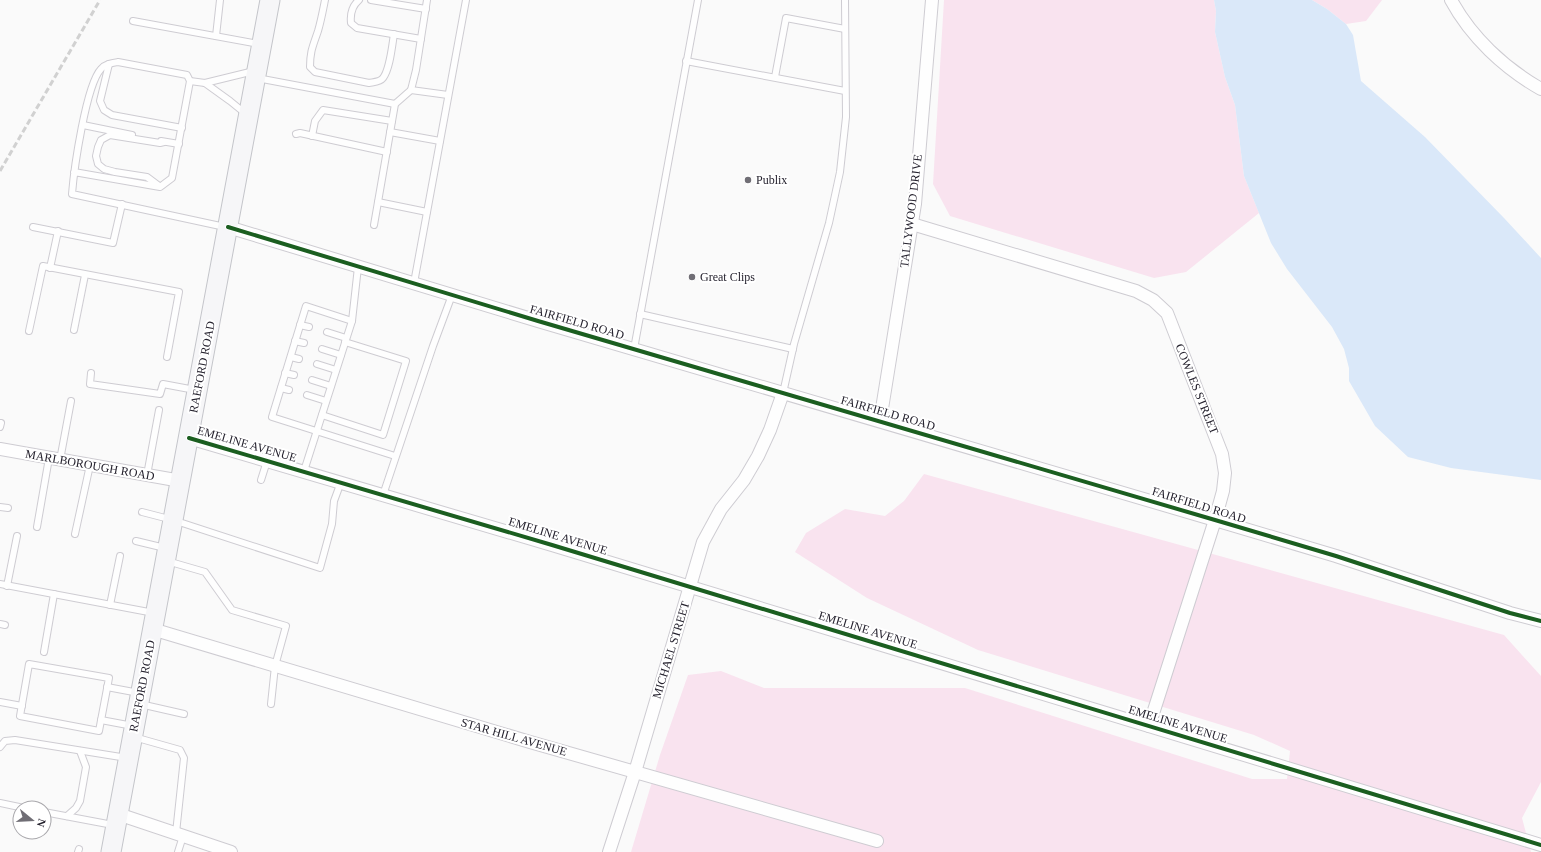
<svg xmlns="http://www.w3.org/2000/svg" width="1541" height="852" font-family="'Times New Roman',serif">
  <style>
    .green { fill: #f9e3ef }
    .water { fill: #dae8f9 }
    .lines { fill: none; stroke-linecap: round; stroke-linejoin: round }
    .lane-casing { stroke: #ceccd2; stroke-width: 8 }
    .street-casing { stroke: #ceccd2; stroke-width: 14 }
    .primary-casing { stroke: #c4c5ca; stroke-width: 21 }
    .lane { stroke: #fefefe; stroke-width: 6 }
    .street { stroke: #fefefe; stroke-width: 12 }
    .primary { stroke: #f6f6f8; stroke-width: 19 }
    .rail { stroke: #d1d1d1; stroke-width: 3; stroke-dasharray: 6 3; stroke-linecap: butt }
    .cycleway-casing { stroke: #fff; stroke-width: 6 }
    .cycleway { stroke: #1b5e20; stroke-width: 4 }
    .poi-dot { fill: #706e75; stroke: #fff; stroke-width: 1.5 }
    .labels { text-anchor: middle; stroke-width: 4; stroke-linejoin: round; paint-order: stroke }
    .poi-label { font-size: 12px; fill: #25222e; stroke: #fff; text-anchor: start }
    .street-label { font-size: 12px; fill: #25222e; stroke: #fff }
  </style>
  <rect width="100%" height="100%" fill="#fafafa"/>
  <!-- green -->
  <g class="green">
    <path d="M944,0h270l2,11 -1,21 10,45 10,28 9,71 15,37 -73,59 -32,6 -204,-62 -17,-32z"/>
    <path d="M1312,0h70l-16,21 -20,3 -19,-15z"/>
    <path d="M924,474l580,161 37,41v106l-19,36 9,34h-900l29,-97 28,-80 33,-4 43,17h201l287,91h35l3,-28 -36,-16 -276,-85 -111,-52 -72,-46 11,-19 39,-24 40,7 19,-15z"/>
  </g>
  <!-- water -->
  <path class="water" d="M1214,0h98l15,9 19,15 7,11 8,46 64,56 79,81 37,40v222l-90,-12 -43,-11 -33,-31 -26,-45v-13l-5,-19 -12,-22 -45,-58 -16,-26 -27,-67 -9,-71 -10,-28 -10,-45 1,-21z"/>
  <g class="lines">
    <defs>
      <g id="lane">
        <path d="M325,0c-2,10 -4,21 -7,31 -5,15 -8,20 -8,36l5,5 54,11c5,-1 11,-1 14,-5 7,-9 9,-32 11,-44"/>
        <path d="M359,0c-7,6 -9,14 -8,23l6,5 64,11"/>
        <path d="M371,0l55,9"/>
        <path d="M133,21l126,23"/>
        <path d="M216,36l4,-36"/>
        <path d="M686,61l159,30"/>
        <path d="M109,64l-9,37 4,9 8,5 70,13"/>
        <path d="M775,77l11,-59 59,11"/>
        <path d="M257,78l138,26"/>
        <path d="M190,81l15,2 25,18 16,13"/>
        <path d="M205,83l49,-12"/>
        <path d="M411,90l37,5"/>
        <path d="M83,125l49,10"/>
        <path d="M390,132l50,9"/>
        <path d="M296,134l4,-1 87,19"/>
        <path d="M312,136l3,-15 8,-11 69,11"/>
        <path d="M161,141l18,3"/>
        <path d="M74,172l86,15 12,-9 18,-97 -3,-6 -69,-13c-6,1 -13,2 -17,7 -15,16 -27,100 -29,125l153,33"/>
        <path d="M159,186l-12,-9 -32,-5 -11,-3 -6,-5 -2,-8 2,-9 3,-7 9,-5 50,8 4,-1"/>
        <path d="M378,202l49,10"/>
        <path d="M374,225l21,-121 16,-14 5,-20 11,-70"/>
        <path d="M33,227l80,16 9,-39"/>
        <path d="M50,268l8,-37"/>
        <path d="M414,283l52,-283"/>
        <path d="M640,314l153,35"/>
        <path d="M352,321l-46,-15 -34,111 123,39"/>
        <path d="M300,325l9,2"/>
        <path d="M74,330l11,-55"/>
        <path d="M29,331l14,-65 136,26 -12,65"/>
        <path d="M327,332l19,6"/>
        <path d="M295,341l9,2"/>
        <path d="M322,349l19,6"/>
        <path d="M634,349l64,-349"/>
        <path d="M291,357l8,2"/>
        <path d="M317,364l19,6"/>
        <path d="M91,373l-1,11 70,10 3,-10 32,6"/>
        <path d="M285,373l9,2"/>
        <path d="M312,380l19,6"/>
        <path d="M281,388l8,2"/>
        <path d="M783,393l11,-49 35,-121 11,-51 6,-55 -1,-117"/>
        <path d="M307,395l19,6"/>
        <path d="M322,415l61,20 23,-74 -61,-19"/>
        <path d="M0,427l1,-4"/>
        <path d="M60,460l11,-59"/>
        <path d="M304,471l48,-150 6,-54"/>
        <path d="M147,475l12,-65"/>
        <path d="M261,480l6,-19"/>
        <path d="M383,495l50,-149 19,-51"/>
        <path d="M0,507l8,1"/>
        <path d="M142,512l31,8 147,48 12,-44 2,-23 7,-19"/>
        <path d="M37,527l12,-69"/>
        <path d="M75,534l15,-69"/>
        <path d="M136,541l29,7"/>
        <path d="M167,561l38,11 27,38 54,16 -11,40 -4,38"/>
        <path d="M0,584l154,29"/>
        <path d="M7,586l10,-50"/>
        <path d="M110,605l10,-49"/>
        <path d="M0,624l5,1"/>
        <path d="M44,652l10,-58"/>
        <path d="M29,664l80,14 -10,53 -79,-15z"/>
        <path d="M107,687l32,6"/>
        <path d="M0,702l22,4"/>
        <path d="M140,704l44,10"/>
        <path d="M101,720l32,6"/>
        <path d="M134,737l46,13 4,8 -8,75"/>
        <path d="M0,747l5,-6 10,-1 112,18"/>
        <path d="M0,803l24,5"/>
        <path d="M44,812l69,13"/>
        <path d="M67,816l9,-8 4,-7 6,-34 -6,-16"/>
        <path d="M78,852l1,-3"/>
        <path d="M178,852l5,-16"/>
      </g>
      <g id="street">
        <path d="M1451,0c20,37 53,68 90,89"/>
        <path d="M912,224l224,67 17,9 14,13 55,141 3,19 -2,18 -8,29 -66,206"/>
        <path d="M228,227l310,94 677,199 121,36 174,57 31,8"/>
        <path d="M880,421l35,-217 17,-204"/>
        <path d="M189,438l363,107 989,300"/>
        <path d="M0,449l181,32"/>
        <path d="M152,629l378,113 347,99"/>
        <path d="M118,814l113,38"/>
        <path d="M609,852l26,-80 68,-230 18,-33 23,-29 14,-24 12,-26 13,-37"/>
      </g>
      <path id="primary" d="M111,852l159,-852"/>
    </defs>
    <!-- lane casing -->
    <use href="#lane" class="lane-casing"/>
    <!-- street casing -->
    <use href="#street" class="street-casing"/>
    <!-- primary casing -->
    <use href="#primary" class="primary-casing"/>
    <!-- lane -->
    <use href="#lane" class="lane"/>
    <!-- street -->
    <use href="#street" class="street"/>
    <!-- primary -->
    <use href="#primary" class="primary"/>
    <!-- rail -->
    <path class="rail" d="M0,171l100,-171"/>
    <defs>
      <g id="cycleway">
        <path d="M228,227l310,94 677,199 121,36 174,57 31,8"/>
        <path d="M189,438l363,107 989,300"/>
      </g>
    </defs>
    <!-- cycleway casing -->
    <use href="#cycleway" class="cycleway-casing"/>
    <!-- cycleway -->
    <use href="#cycleway" class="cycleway"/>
  </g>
  <!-- markers -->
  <g class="poi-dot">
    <circle cx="748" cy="180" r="4"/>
    <circle cx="692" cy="277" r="4"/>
  </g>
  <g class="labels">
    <!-- poi labels -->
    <g class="poi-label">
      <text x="756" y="184">Publix</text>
      <text x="700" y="281">Great Clips</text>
    </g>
    <!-- street labels -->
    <g class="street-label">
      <text transform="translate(911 211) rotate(-83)" y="4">TALLYWOOD DRIVE</text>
      <text transform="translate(577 322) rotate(16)" y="4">FAIRFIELD ROAD</text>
      <text transform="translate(202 367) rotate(-79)" y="4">RAEFORD ROAD</text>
      <text transform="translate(1197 389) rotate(68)" y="4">COWLES STREET</text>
      <text transform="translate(888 413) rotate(16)" y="4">FAIRFIELD ROAD</text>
      <text transform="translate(247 444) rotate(16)" y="4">EMELINE AVENUE</text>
      <text transform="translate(90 465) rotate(10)" y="4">MARLBOROUGH ROAD</text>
      <text transform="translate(1199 505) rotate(17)" y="4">FAIRFIELD ROAD</text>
      <text transform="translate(558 536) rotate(17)" y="4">EMELINE AVENUE</text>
      <text transform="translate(868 630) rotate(17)" y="4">EMELINE AVENUE</text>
      <text transform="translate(671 650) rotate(-73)" y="4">MICHAEL STREET</text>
      <text transform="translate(142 686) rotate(-79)" y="4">RAEFORD ROAD</text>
      <text transform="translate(1178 724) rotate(17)" y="4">EMELINE AVENUE</text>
      <text transform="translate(514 737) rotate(16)" y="4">STAR HILL AVENUE</text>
    </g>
  </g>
  <!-- north arrow -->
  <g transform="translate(32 820) rotate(108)"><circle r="19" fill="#ffffff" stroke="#a8a7ab"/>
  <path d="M0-3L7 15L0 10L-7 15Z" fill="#706e75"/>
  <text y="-6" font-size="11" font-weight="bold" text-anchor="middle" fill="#25222e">N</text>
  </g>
</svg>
